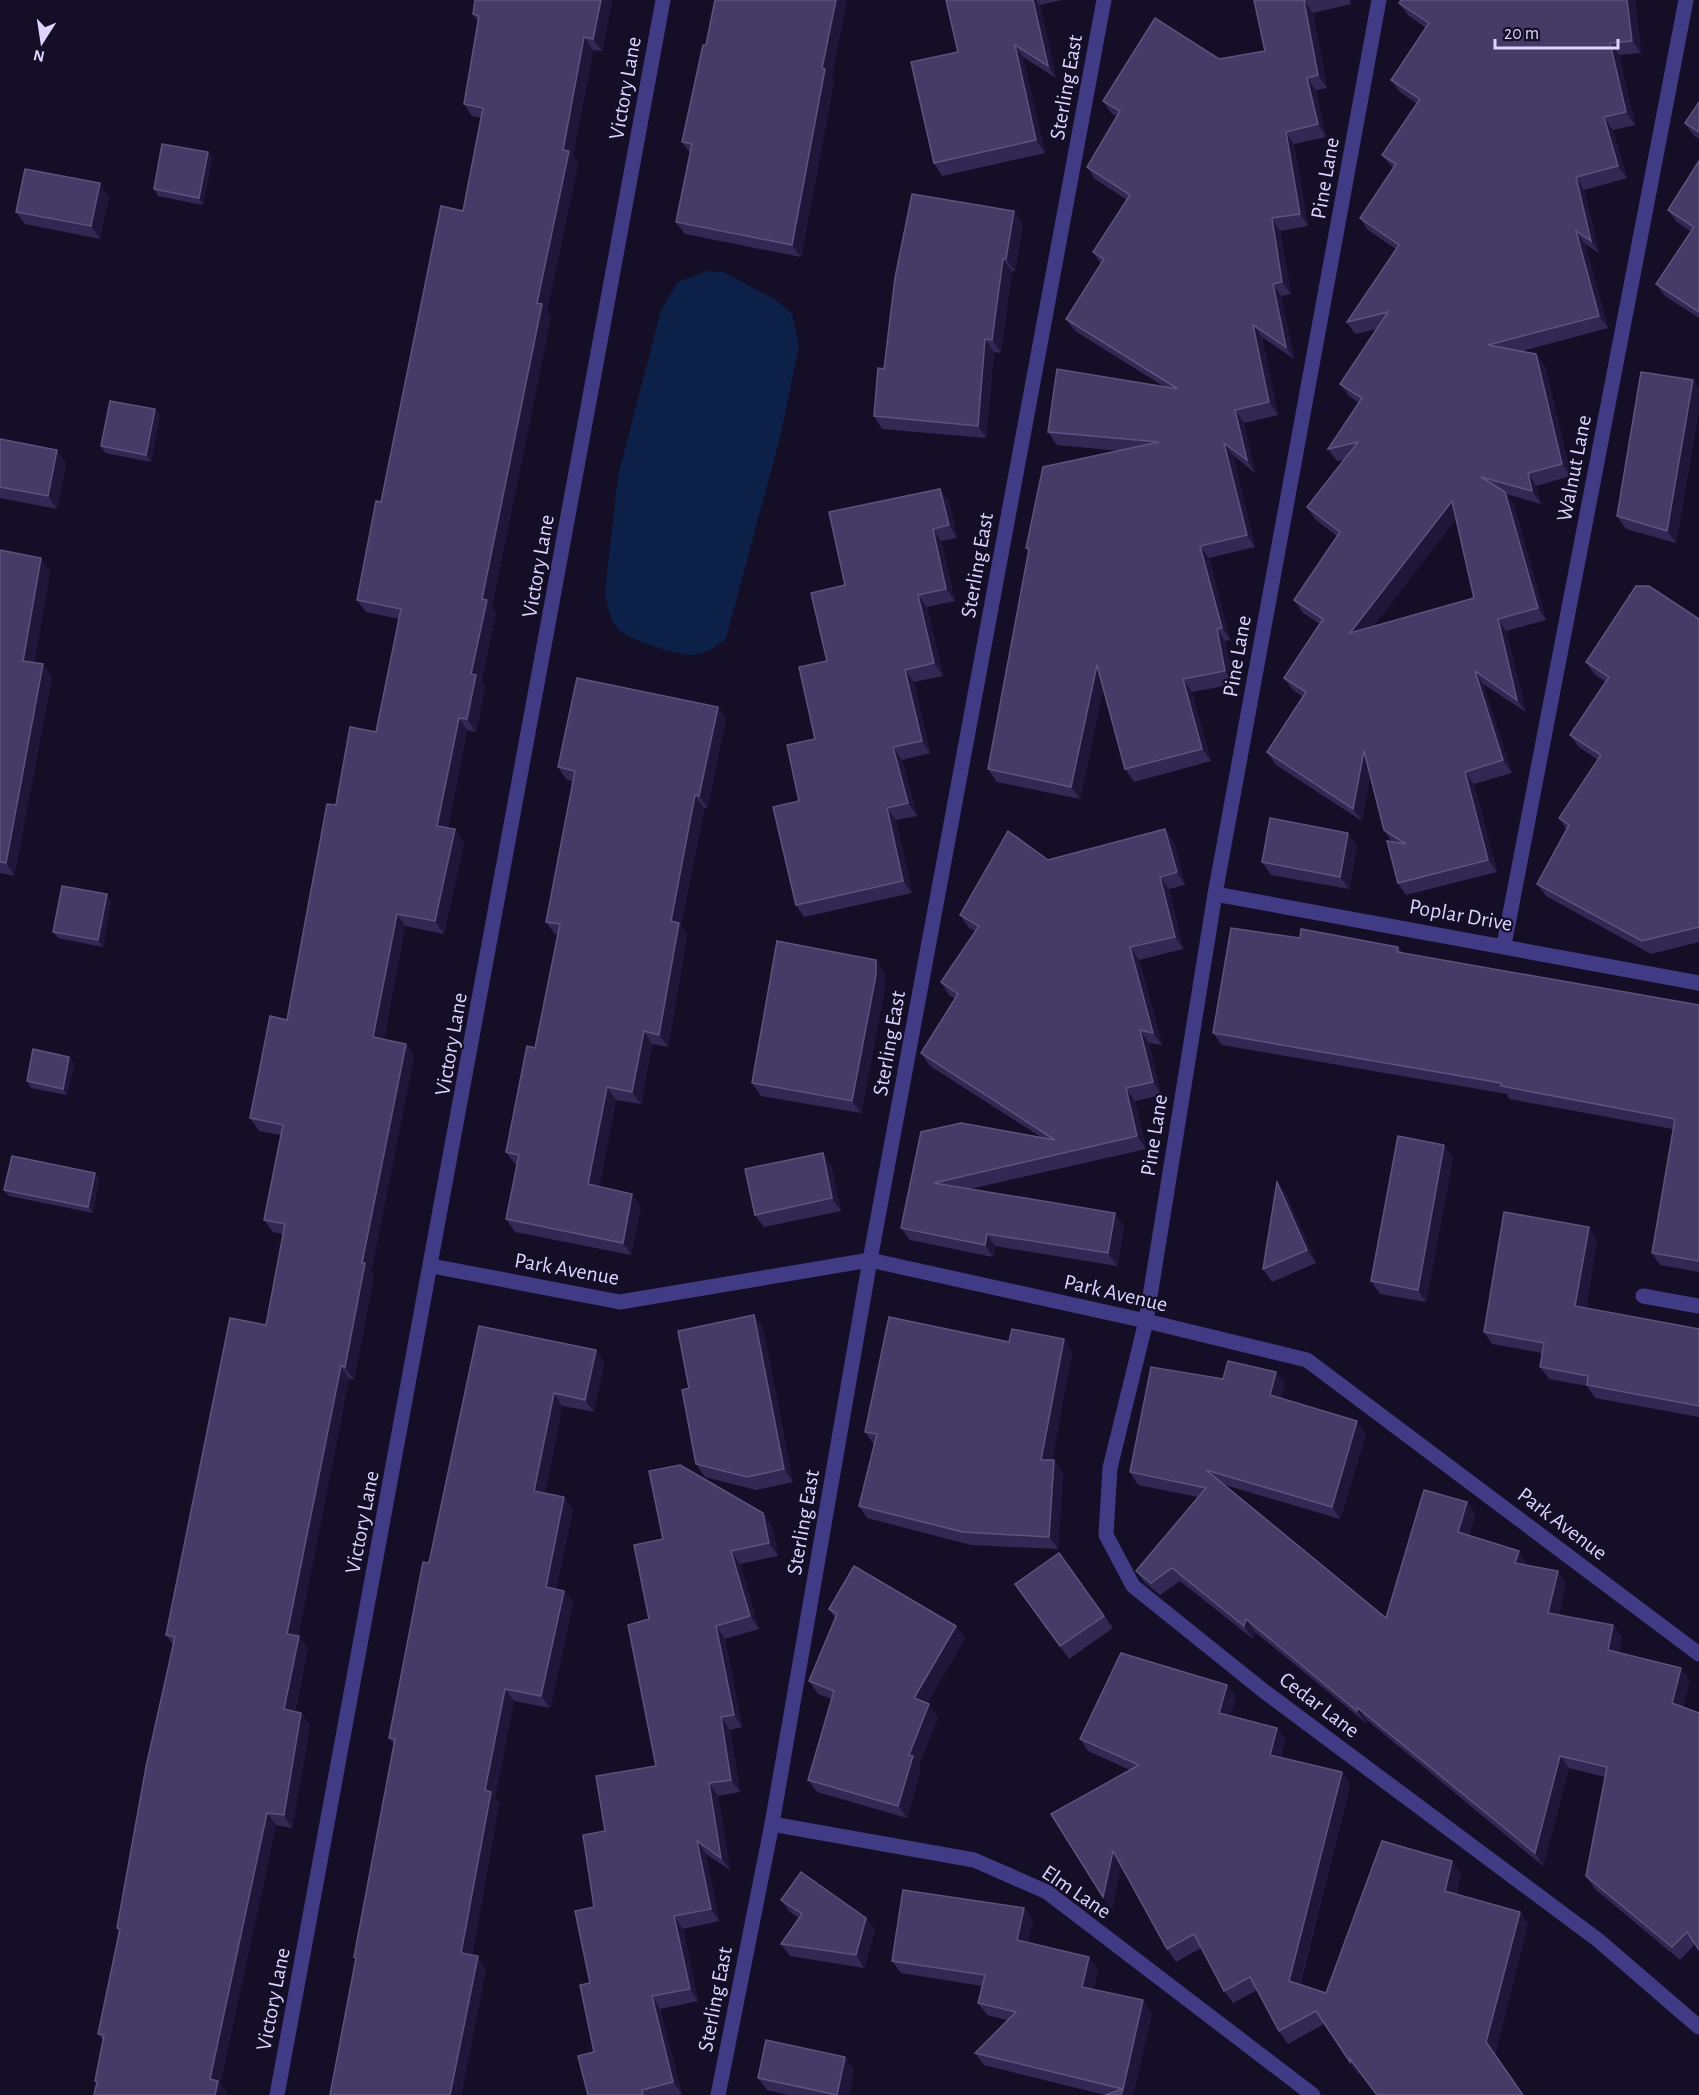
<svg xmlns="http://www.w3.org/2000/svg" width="1699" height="2095" font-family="'Alegreya Sans',sans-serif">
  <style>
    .water { fill: #0d2048 }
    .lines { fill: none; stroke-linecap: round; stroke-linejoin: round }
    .minor { stroke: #413b85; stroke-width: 15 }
    .wall { fill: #332854; fill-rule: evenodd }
    .shaded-wall { fill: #1f163a }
    .building { fill: #453b66; stroke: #5c537e; stroke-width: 1.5; fill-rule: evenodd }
    .labels { text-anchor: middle; stroke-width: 4.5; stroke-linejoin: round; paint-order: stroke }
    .street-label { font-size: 22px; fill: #dbd5ff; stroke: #140f26 }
  </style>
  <rect width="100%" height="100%" fill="#140f26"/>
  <!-- water -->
  <path class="water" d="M707,271l16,1 50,26 19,16 7,31 -18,89 -55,204c-9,8 -20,16 -32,17 -15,1 -65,-15 -75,-25 -10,-10 -12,-25 -14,-39l13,-115 43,-166 17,-28z"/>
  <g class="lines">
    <!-- minor -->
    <g class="minor">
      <path d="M1379,0l-164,894 -69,427 -36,147 -4,67 27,51 132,106 333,248 101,87"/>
      <path d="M1215,894l484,89"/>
      <path d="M1504,945l182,-945"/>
      <path d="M432,1266l188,36 250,-42 276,61 161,39 392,294"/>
      <path d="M1643,1296l56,10"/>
      <path d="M772,1824l202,36 73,32 266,203"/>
      <path d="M277,2095l386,-2095"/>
      <path d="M718,2095l54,-271 98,-564 234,-1260"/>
    </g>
  </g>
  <!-- wall -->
  <g class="wall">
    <path d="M612,0l-10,51 -9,-1 -20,106 5,8 -31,147 4,5 -59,291 4,6 -15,69 4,5 -9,45 -9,-2 -19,98 16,14 -20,92 -39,-8 -21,113 22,5 8,12 -43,216 3,4 -20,104 -5,-1 -51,257 10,12 -13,63 6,2 9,12 -18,103 -16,-3 -56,259 7,9 -130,-9 -2,-3 8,-41 -5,-6 21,-102 -2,-4 56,-283 -7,-10 100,-310 17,-91 -10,-2 -9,-12 17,-85 -22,-4 -9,-13 37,-98 49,-215 40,-73 23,-113 -33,-7 -9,-12 24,-98 82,-291 18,-93 -9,-2 -8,-12 14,-82 -5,-8z"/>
    <path d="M946,0h116l-22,5 16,73 -33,-21 22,96 -103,23 -8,-13 24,-111z"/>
    <path d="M1254,0h96l1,4 -38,9 14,75 -11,2 10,47 -32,7 14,82 -28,5 11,63 -10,2 13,63 -32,-22 16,78 -34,8 11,50 -22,-18 22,92 -46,11 21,82 -5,1 9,43 -42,8 19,69 -77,21 -9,-13 -22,-80 -23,110 -83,-17 -9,-13 41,-217 -3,-4 95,-97 -64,-6 -9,-13 115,-46 -88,-55 -9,-12 35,-55 -8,-12 34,-52 -32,-21 -8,-12 30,-51 -5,-2 -9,-13 116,-42 46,-8z"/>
    <path d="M1635,0l6,53 -22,2 16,70 -22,5 14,48 -43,12 15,63 -14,-9 23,84 -86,23 23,15 26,110 -35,10 5,18 -35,-10 8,11 32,115 -40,11 20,81 -43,-28 29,89 -38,11 23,88 -91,23 -8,-12 -6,-41 -8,-12 -14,-54 -8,45 -86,-56 -9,-13 36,-55 -10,-7 -9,-12 36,-54 -17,-11 -9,-13 43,-64 -21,-16 -9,-13 37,-47 -7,1 -9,-12 31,-46 -10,-7 -9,-12 37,-55 -22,5 -8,-12 49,-73 -28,-19 -8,-12 33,-50 -11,-13 35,-51 -17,-12 -9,-12 35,-52 -18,-13 -9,-12zM1456,519l18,79 -101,28z"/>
    <path d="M832,77l2,4 -33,176 -116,-23 -9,-12 14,-69 -8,-11z"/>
    <path d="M1699,102v37l-5,-3 -9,-13z"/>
    <path d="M212,158l-9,47 -45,-9 -4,-7z"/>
    <path d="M1699,161v157l-34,-22 -9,-12 35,-52 -14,-10 -9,-12z"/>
    <path d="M109,196l-9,43 -75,-15 -9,-12z"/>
    <path d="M1023,223l-8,48h-3l-11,82 -7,-1 -8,86 -104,-9 -8,-13z"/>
    <path d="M1693,380l6,9v20l-23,134 -50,-14 -9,-13z"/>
    <path d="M160,415l-9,47 -46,-9 -4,-7z"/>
    <path d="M0,439l66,24 -9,46 -57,-11z"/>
    <path d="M949,501l8,37 -16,3 14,60 -28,6 16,69 -29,6 16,71 -28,7 15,56 -21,4 16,73 -108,24 -8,-12 3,-104 16,-62 12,-78 18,-76z"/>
    <path d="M0,550l50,21 -16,92 18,14 -38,199 -14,-3z"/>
    <path d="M1699,619v323l-48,12 -105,-58 -9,-12 29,-55 -7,-11 39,-58 -19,-13 -9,-12 36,-53 -12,-8 -8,-12z"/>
    <path d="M718,707l8,12 -19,89h-3l-23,118 6,9 -19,112 -16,-3 -11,60 -25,-4 -17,87 42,19 -10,49 -116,-23 -9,-13 11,-54 -2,-1 -9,-12 29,-104 23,-113 -3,-1 -9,-12 27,-141 -6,-1 -9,-13z"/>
    <path d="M1174,842l11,43 -16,4 14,60 -44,11 23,85 -13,-2 12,52 -26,6 11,48 -176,40 154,37 -7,40 -122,-20 -2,11 -83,-17 -9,-12 20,-96 120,5 -111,-71 -9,-13 34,-54 -6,-4 -8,-13 35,-51 -7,-3 -9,-13 88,-55z"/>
    <path d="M1357,846l-8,43 -78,-14 -9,-13z"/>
    <path d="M111,901l-8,46 -45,-9 -5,-6z"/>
    <path d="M1300,938l98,9 4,6 297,52v267l-39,-7 -8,-12 21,-124 -164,-30 -2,-5 -285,-49 -9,-12z"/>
    <path d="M876,960l9,13v14l-24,126 -100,-17 -9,-13z"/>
    <path d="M74,1063l-7,32 -36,-7 -4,-7z"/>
    <path d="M1453,1157l-27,145 -46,-8 -9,-13z"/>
    <path d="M831,1165l10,46 -77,16 -9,-12z"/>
    <path d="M95,1173l4,6 -6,34 -84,-17 -5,-6z"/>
    <path d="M1286,1194l30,69 -44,19 -9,-13z"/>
    <path d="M1597,1240l-11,68 113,21v88l-104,-19 -8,-12 -38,-7 -9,-12 2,-14 -50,-9 -8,-12z"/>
    <path d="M479,1326l117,24 8,13 -10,49 -32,-6 -17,87 28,16 -17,80 8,2 9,12 -23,105 -36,-7 -19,96 4,7 -27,151 14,14 -25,126h-131l26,-135 -2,-3 40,-213 -5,-6 40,-175z"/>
    <path d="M763,1328l30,154 -37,8 -51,-13 -9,-13z"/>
    <path d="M1009,1342l63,10 -20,108h2l9,13 -5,76 -87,-4 -104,-27 -8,-12 15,-61 -9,-13z"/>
    <path d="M1276,1372l9,12 -4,15 85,35 -26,85 -115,-34 161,133 81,-116 8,13 -6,21 58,28v1l39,18 -7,32 54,10 9,12 -3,16 71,27 -7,27 12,237 -15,16 -85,-71 -9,-13 19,-99 -36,-9 -26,98 -176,-146 -1,3 -111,-91 -2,7 -73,-58 -20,14 -15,-12 -9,-12 62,-74 -60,-12 -8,-13 93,-93z"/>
    <path d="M763,1513l9,13 6,30 -38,8 19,65 -34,10 17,88 -12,3 10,62 -22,4 12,74 -24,-16 13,67 -36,8 15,72 -38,8 22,85 -3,1h-91l6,-43 -4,-69 4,-76 11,-76 51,-65 7,-227z"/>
    <path d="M1059,1553l54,75 -44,31 -54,-75z"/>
    <path d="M829,1609l136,29 -38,65 11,14 -19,48 2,3 -14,50 -90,-26 -9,-12 24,-81 -14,-5 -9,-13 26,-63z"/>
    <path d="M1236,1697l-6,19 47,12 8,12 -4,17 61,15 8,13 -50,200 26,8 135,-120 -5,21 64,18 8,12 -33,130 -136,17 -1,4 -34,-51 -36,20 -9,-13 -22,-41 -24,13 -9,-12 -23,-43 -25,14 -9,-13 -46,-83 -9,43 -9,-12 27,-127 -42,-19 -8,-12z"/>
    <path d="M781,1900l85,18 9,12 -11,38 -74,-12 -9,-12 18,-26 -9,-6z"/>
    <path d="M1024,1908l9,13 -5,21 61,15 9,13 -5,20 59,23 -19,82h-28l-121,-30 -9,-12 32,-33 -20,-5 -9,-12 4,-17 -81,-13 -9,-12z"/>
    <path d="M845,2057l9,13 -5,25h-61l-21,-5 -9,-12z"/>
  </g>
  <!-- shaded-wall -->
  <g class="shaded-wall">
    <path d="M601,0h11l-10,51 -9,-12z"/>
    <path d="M836,0h11l-15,77 2,4 -33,176 -9,-12 30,-177z"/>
    <path d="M1033,0h3l4,5 16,73 -8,-12z"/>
    <path d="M1627,0h8l6,53 -9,-12z"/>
    <path d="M1304,1l9,12 14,75 -9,-13z"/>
    <path d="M584,37l9,13 -20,106 5,8 -31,147 4,5 -59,291 4,6 -15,69 4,5 -9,45 -9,-13 4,-45 11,-75 55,-296 26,-153z"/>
    <path d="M1610,43l9,12 16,70 -9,-13z"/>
    <path d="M1015,45l8,12 22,96 -9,-13z"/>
    <path d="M1307,78l9,12 10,47 -8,-13z"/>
    <path d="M1604,117l9,13 14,48 -9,-12z"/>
    <path d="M1286,132l8,12 14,82 -8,-12z"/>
    <path d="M208,152l4,6 -9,47 -4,-7z"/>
    <path d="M1576,177l8,13 15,63 -8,-12z"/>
    <path d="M100,183l9,13 -9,43 -9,-13z"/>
    <path d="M1014,211l9,12 -8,48 -9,-12z"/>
    <path d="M1272,218l8,13 11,63 -9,-12z"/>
    <path d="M1576,231l9,13 23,84 -9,-12z"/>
    <path d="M1003,259l9,12 -11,82 -9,-13z"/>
    <path d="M1273,284l8,12 13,63 -8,-12z"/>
    <path d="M1253,325l9,12 16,78 -9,-13z"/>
    <path d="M985,339l9,13 -8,86 -8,-12z"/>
    <path d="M1536,354l9,12 26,110 -9,-12z"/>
    <path d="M1693,380l6,9v20l-23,134 -9,-12z"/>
    <path d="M155,409l5,6 -9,47 -5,-7z"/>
    <path d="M1235,410l9,13 11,50 -8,-13z"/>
    <path d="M1224,443l9,12 22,92 -8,-12z"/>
    <path d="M57,450l9,13 -9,46 -9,-13z"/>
    <path d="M1528,473l8,13 5,18 -9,-13z"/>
    <path d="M940,489l9,12 8,37 -8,-13z"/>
    <path d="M1505,492l9,13 32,115 -8,-12z"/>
    <path d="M1452,501l9,12 -102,132 -9,-12z"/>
    <path d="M933,529l8,12 14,60 -9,-12z"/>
    <path d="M1200,546l9,12 21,82 -8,-12z"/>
    <path d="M41,558l9,13 -18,102 -9,-12z"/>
    <path d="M918,595l9,12 16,69 -9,-13z"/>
    <path d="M1498,619l8,12 20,81 -9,-12z"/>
    <path d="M1217,629l8,12 9,43 -9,-13z"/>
    <path d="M43,664l9,13 -38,199 -8,-13z"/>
    <path d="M1097,665l9,13 -26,121 -9,-12z"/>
    <path d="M905,670l9,12 16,71 -8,-12z"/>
    <path d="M1475,671l8,13 29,89 -9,-13z"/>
    <path d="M1183,679l9,13 19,69 -9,-12z"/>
    <path d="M718,707l8,12 -19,89 -8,-12z"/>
    <path d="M459,718l8,12 -21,108 -9,-12z"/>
    <path d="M893,747l9,13 15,56 -9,-13z"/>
    <path d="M1364,751l9,12 -11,58 -9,-12z"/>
    <path d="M1465,772l9,12 23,88 -9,-12z"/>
    <path d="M695,795l9,13 -23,118 6,9 -19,112 -9,-12 12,-114z"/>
    <path d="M887,808l9,12 16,73 -9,-12z"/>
    <path d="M455,829l9,13 -20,92 -9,-13z"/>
    <path d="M1165,829l9,13 11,43 -8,-13z"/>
    <path d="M1348,833l9,13 -8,43 -9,-12z"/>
    <path d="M1160,877l9,12 14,60 -8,-12z"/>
    <path d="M107,894l4,7 -8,46 -5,-7z"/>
    <path d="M397,914l8,12 -23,124 -9,-13z"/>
    <path d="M1130,947l9,13 23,85 -9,-12z"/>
    <path d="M876,960l9,13v14l-24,126 -9,-12z"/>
    <path d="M1140,1030l9,13 12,52 -8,-13z"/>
    <path d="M644,1031l8,13 -11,60 -9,-12z"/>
    <path d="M406,1044l8,12 -43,216 3,4 -20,104 -9,-13 17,-104z"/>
    <path d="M69,1057l5,6 -7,32 -4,-6z"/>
    <path d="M607,1087l9,13 -19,97 -9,-13z"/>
    <path d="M1126,1088l9,13 11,48 -9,-13z"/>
    <path d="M1444,1145l9,12 -27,145 -8,-12z"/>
    <path d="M823,1153l8,12 10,46 -9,-13z"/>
    <path d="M95,1173l4,6 -6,34 -5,-6z"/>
    <path d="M1277,1182l9,12 30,69 -9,-13z"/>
    <path d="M632,1194l9,12 -10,49 -8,-12z"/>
    <path d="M1115,1213l9,13 -7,40 -9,-13z"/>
    <path d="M1589,1227l8,13 -13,79 -9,-13z"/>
    <path d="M987,1234l8,12 -2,11 -8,-12z"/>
    <path d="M754,1315l9,13 30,154 -9,-13z"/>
    <path d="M1064,1339l8,13 -22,120 -9,-12z"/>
    <path d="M596,1350l8,13 -10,49 -9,-12z"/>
    <path d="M341,1366l8,13 -53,267 -9,-12z"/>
    <path d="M1276,1372l9,12 -6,24 -9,-13z"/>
    <path d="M554,1393l8,13 -19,97 -9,-12z"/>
    <path d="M1357,1421l9,13 -26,85 -8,-12z"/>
    <path d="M1054,1460l9,13 -5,76 -9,-12z"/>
    <path d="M564,1497l9,12 -19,90 -8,-12z"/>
    <path d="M1467,1502l8,13 -9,30 -8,-13z"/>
    <path d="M763,1513l9,13 6,30 -9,-13z"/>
    <path d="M731,1551l9,13 19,65 -9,-13z"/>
    <path d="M1519,1551l8,13 -3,12 -9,-13z"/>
    <path d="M1558,1571l8,12 -9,43 -9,-13z"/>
    <path d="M564,1591l9,12 -23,105 -9,-12z"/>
    <path d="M1246,1619l9,13 -2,7 -9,-13z"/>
    <path d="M1613,1625l9,12 -5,26 -9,-13z"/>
    <path d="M716,1626l9,13 17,88 -8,-12z"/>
    <path d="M956,1626l9,12 -42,72 -9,-12z"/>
    <path d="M299,1636l9,12 -16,74 -8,-13z"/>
    <path d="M1681,1668l9,12 -9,36 -9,-13z"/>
    <path d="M1227,1685l9,12 -9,29 -8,-13z"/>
    <path d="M505,1689l9,12 -19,96 4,7 -29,161 -9,-12 24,-163z"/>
    <path d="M929,1704l9,13 -19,48 2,3 -14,50 -9,-12 11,-51z"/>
    <path d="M1358,1708l9,12 -1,3 -9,-12z"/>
    <path d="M301,1713l9,12 -18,103 -8,-13z"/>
    <path d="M721,1717l9,13 10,62 -9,-12z"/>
    <path d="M1277,1728l8,12 -7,27 -8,-12z"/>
    <path d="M1560,1756l9,12 -26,98 -8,-13z"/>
    <path d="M1342,1772l8,13 -53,209 -8,-13z"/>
    <path d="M709,1783l9,13 12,74 -9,-12z"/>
    <path d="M267,1813l9,12 -56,259 7,9v2h-12l-5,-16z"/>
    <path d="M697,1841l9,13 13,67 -8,-12z"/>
    <path d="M1113,1851l9,13 -10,45 -9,-12z"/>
    <path d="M1452,1861l9,12 -8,30 -8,-12z"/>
    <path d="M1024,1908l9,13 -7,31 -9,-12z"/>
    <path d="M1520,1912l8,12 -33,130 -9,-12z"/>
    <path d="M674,1916l9,13 15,72 -8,-12z"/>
    <path d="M866,1918l9,12 -11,38 -8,-13z"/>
    <path d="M478,1956l8,13 -25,126h-11z"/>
    <path d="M1089,1957l9,13 -7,30 -9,-13z"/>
    <path d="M652,1996l8,13 22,85 -9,-12z"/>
    <path d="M1143,2000l9,13 -19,82h-6l-4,-6z"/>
    <path d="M845,2057l9,13 -5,25h-12z"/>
    <path d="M1350,2059l9,12 -1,4 -8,-13z"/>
    <path d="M1123,2089l4,6h-6z"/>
  </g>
  <!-- building -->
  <g class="building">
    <path d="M475,0h126l-8,39 -9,-2 -21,113 6,1 -32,152 5,1 -60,295 5,1 -16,74 5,1 -9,44 -8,-1 -22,108 18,3 -20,92 -38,-7 -24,123 33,7 -44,219h3l-20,104 -4,-1 -54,268 12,2 -15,73 17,4 -17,102 -17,-2 -57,266 8,2 -3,14h-121l3,-13 -2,-1 9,-46 -6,-1 22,-105 -3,-1 29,-161 29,-130 -9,-2 64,-317 36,7 19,-101 -21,-4 19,-95 -33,-7 20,-102 17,4 40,-216 9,1 14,-78 26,5 25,-123 -44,-9 19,-99 5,1 60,-296 22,5 20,-103 -19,-4 15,-88 -6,-2z"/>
    <path d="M715,0h121l-14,68 3,1 -33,176 -116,-23 16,-78 -10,-2 21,-97h3z"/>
    <path d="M946,0h87l15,66 -33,-21 21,95 -102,23 -23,-101 47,-10z"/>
    <path d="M1254,0h52l-2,1 14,74 -11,3 11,46 -32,8 14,82 -28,4 10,64 -9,2 13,63 -33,-22 16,77 -34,8 12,50 -23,-17 23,92 -47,11 22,82 -5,1 8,42 -42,8 19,70 -77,20 -28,-104 -26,122 -83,-18 41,-220 -3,-1 17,-81 116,-25 -111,-10 9,-63 121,20 -112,-70 38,-60 -11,-7 37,-57 -43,-28 33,-56 -17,-10 52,-83 64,41 46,-8z"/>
    <path d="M1401,0h226l5,41 -22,2 16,69 -22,5 14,49 -42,11 15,64 -15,-10 23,85 -111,29 48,9 26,110 -34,9 4,18 -51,-14 24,15 33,116 -40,11 19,81 -42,-29 28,89 -38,12 23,88 -90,23 -11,-42 19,3 -22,-14 -20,-79 -11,58 -86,-57 39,-60 -22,-14 39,-59 -29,-19 46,-68 -33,-25 51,-65 -30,7 34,-51 -22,-14 48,-72 -41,10 52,-77 -39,-27 36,-54 -14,-9 38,-56 -29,-19 38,-57 -30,-20zM1452,501l22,97 -124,35z"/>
    <path d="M1699,102v30l-14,-9z"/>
    <path d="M162,144l46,8 -9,46 -45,-9z"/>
    <path d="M1699,161v151l-43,-28 38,-57 -26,-17z"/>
    <path d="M25,169l75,14 -9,43 -75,-14z"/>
    <path d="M912,194l102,17 -8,48h-3l-11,81 -7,-1 -7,87 -104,-10 4,-48 6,1 11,-91z"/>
    <path d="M1641,372l52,8 -26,151 -50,-15z"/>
    <path d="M110,401l45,8 -9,46 -45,-9z"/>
    <path d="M0,439l57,11 -9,46 -48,-9z"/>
    <path d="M940,489l9,36 -16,4 13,60 -28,6 16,68 -29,7 17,71 -29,6 15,56 -21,5 16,73 -107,24 -23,-98 26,-6 -12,-56 28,-6 -16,-72 28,-6 -16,-68 34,-8 -16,-73z"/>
    <path d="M0,550l41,8 -18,103 20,3 -37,199 -6,-1z"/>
    <path d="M1636,586h13l50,33v308l-57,14 -105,-57 32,-59 -10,-7 42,-63 -31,-20 39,-58 -23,-15z"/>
    <path d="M577,678l141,29 -19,89 -4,-1 -24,126 8,2 -20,112 -15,-4 -12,61 -25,-5 -19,97 44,10 -9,49 -117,-24 13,-64 -13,-3 21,-106 8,2 25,-124 -14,-2 29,-151 -17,-4z"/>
    <path d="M1270,818l78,15 -8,44 -78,-15z"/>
    <path d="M1165,829l12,43 -17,5 15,60 -45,10 23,86 -13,-3 13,52 -27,6 11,48 -203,47 181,30 -7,40 -121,-19 -2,11 -84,-17 20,-96 40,-9 94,17 -134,-87 37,-59 -17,-12 38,-56 -19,-11 48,-84 40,29z"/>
    <path d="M62,886l45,8 -9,46 -45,-8z"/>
    <path d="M1231,928l69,10 1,-9 97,18 -1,5 302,53v256l-47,-8 23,-134 -174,-33v-3l-288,-50z"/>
    <path d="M777,941l99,19v15l-24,126 -100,-18z"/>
    <path d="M33,1049l36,8 -6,32 -36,-8z"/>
    <path d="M1398,1136l46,9 -26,145 -47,-9z"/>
    <path d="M823,1153l9,45 -77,17 -10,-46z"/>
    <path d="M12,1156l83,17 -7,34 -84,-17z"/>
    <path d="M1277,1182l30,68 -44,19z"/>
    <path d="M1504,1212l85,15 -14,79 124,23v77l-112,-21 1,-9 -48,-9 4,-24 -60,-11z"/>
    <path d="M754,1315l30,154 -37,8 -51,-13 -14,-74 7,-2 -11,-57z"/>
    <path d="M889,1317l120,25 3,-13 52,10 -23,121h13l-5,77 -86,-5 -104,-26 18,-72 -12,-2z"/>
    <path d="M479,1326l117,24 -11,50 -31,-7 -20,98 30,6 -18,90 18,4 -23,105 -36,-7 -20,101 6,2 -30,161 17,3 -28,139h-120l26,-137 -2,-1 41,-218 -6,-1 34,-176 6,1z"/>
    <path d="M1228,1361l48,11 -6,23 87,26 -25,86 -126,-37 180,148 38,-128 43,12 -9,30 61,19 -4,12 43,8 -10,42 65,12 -5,25 73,18 -9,35 27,10v237l-12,-18 -15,15 -86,-71 21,-109 -47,-11 -25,97 -177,-145 -1,3 -111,-92 -2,7 -72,-58 -21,15 -15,-12 70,-83 -76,-16 21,-105 72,12z"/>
    <path d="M680,1465l83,48 6,30 -38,8 19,65 -34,10 18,89 -13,2 10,63 -22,3 12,75 -24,-17 14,68 -37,7 16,73 -38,7 21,86 -31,8 1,5h-55l-10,-39 16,-4 -14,-67 10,-2 -15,-72 19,-4 -11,-72 22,-4 -9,-55 60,-10 -28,-141 21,-6 -15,-74 29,-6 -14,-68z"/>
    <path d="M1059,1553l45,63 -44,30 -45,-62z"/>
    <path d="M854,1566l102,60 -42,72 15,6 -20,51 4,1 -15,50 -90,-26 26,-89 -25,-10 28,-67 -8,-5z"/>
    <path d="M1121,1653l106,32 -8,28 58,15 -7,27 72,17 -53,209 37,12 56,-152 70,20 -7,30 75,21 -34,130 37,53h-146l-27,-36v3l-34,-51 -37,20 -29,-54 -26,14 -30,-57 -27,15 -54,-98 -10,46 -52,-83 88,-49 -59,-26z"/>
    <path d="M801,1872l65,46 -10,37 -75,-11 21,-30 -21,-14z"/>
    <path d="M903,1890l121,18 -7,32 72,17 -7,30 61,13 -20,89 -148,-36 41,-41 -38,-9 7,-28 -93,-14z"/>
    <path d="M766,2040l79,17 -8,38 -79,-17z"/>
    <path d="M1123,2089l-2,6h-16z"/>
  </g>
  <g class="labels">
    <!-- street labels -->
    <g class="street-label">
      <text transform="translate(1065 87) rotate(-80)" y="8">Sterling East</text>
      <text transform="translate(624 88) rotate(-80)" y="8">Victory Lane</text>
      <text transform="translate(1324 178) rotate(-80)" y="8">Pine Lane</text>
      <text transform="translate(1573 468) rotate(-79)" y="8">Walnut Lane</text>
      <text transform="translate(976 565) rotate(-80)" y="8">Sterling East</text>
      <text transform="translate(537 566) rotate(-80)" y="8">Victory Lane</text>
      <text transform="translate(1236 656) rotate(-80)" y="8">Pine Lane</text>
      <text transform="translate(1461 914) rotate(10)" y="8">Poplar Drive</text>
      <text transform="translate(888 1043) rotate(-80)" y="8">Sterling East</text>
      <text transform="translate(450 1044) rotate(-80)" y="8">Victory Lane</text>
      <text transform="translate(1153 1135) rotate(-81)" y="8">Pine Lane</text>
      <text transform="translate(567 1268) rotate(10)" y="8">Park Avenue</text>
      <text transform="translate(1116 1292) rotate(13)" y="8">Park Avenue</text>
      <text transform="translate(361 1522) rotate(-79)" y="8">Victory Lane</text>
      <text transform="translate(802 1522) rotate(-80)" y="8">Sterling East</text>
      <text transform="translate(1563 1523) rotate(37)" y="8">Park Avenue</text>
      <text transform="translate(1320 1704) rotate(37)" y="8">Cedar Lane</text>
      <text transform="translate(1077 1891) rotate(34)" y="8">Elm Lane</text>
      <text transform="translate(272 1999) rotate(-79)" y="8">Victory Lane</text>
      <text transform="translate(714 1999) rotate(-79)" y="8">Sterling East</text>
    </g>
  </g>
  <!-- north arrow -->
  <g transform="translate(42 42) rotate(192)" stroke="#140f26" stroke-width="4.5" paint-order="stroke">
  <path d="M0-4.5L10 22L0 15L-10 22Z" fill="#dbd5ff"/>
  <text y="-9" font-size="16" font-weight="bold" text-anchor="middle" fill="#dbd5ff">N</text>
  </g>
  <!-- scale -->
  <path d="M1495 39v9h123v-9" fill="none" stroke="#dbd5ff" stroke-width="3"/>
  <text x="1504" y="39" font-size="18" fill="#dbd5ff" stroke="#140f26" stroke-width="4.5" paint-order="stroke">20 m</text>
</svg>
